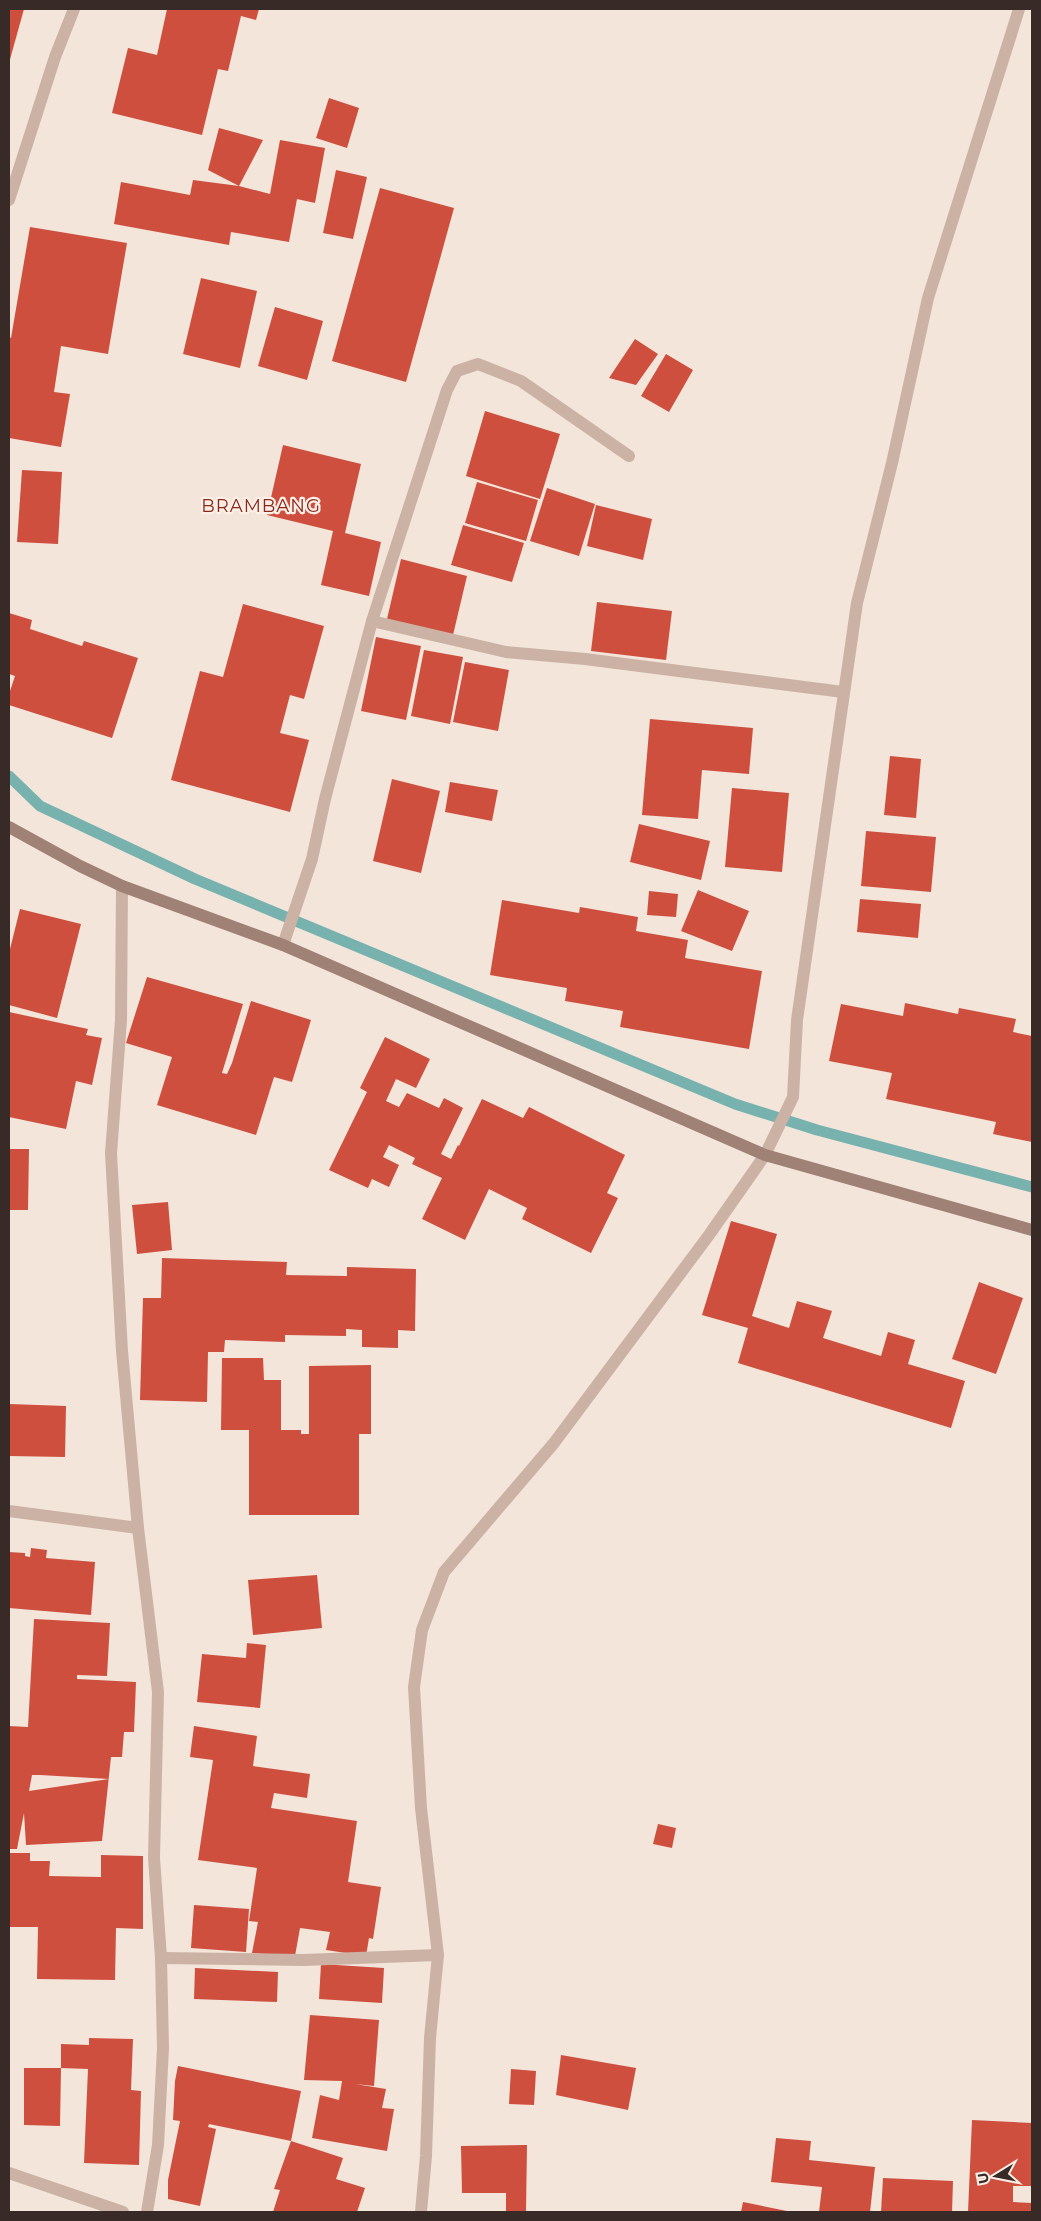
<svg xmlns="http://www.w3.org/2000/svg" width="1041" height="2221" font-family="Montserrat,sans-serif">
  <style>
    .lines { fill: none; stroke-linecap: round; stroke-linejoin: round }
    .stream { stroke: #77b2ae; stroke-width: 11 }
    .building { fill: #ce4f3e; fill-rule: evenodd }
    .street { stroke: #ccb2a5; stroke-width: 12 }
    .secondary { stroke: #a08176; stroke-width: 12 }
    .labels { text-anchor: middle; stroke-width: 4.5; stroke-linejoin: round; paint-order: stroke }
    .quarter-label { font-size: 18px; letter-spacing: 1px; fill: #8c281a; stroke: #fbefe7 }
  </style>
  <rect width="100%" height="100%" fill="#f3e5da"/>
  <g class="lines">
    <!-- stream -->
    <path class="stream" d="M9,776l31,30 155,73 540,225 82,26 215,57"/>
  </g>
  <!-- building -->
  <g class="building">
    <path d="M9,9h15l-15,54z"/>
    <path d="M167,9h92l-3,11 -15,-4 -13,55 -10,-2 -16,66 -90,-22 16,-65 29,7z"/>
    <path d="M329,98l30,10 -12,40 -31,-10z"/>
    <path d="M219,128l44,12 -24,46 31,8 10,-54 45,8 -10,55 -18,-4 -8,43 -58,-10 -2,13 -115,-21 7,-42 69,13 3,-15 46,6 -31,-16z"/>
    <path d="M336,170l31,7 -14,62 -30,-6z"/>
    <path d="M380,188l74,20 -48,174 -74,-21z"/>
    <path d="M30,227l97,16 -19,111 -47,-8 -7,46 16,2 -9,53 -52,-9v-101l2,1z"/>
    <path d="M201,278l56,13 -17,77 -57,-14z"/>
    <path d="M275,307l48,14 -16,59 -49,-14z"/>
    <path d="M635,339l23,15 -22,31 -27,-7z"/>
    <path d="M666,354l27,16 -24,42 -28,-16z"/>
    <path d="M485,411l75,23 -20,65 -74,-23z"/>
    <path d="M283,445l78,19 -16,69 36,9 -12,54 -48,-11 12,-54 -66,-16z"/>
    <path d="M22,470l40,2 -4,72 -41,-2z"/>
    <path d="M477,482l61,18 -12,41 -61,-18z"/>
    <path d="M547,488l48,16 -16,52 -49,-15z"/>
    <path d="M596,505l56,14 -9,41 -56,-14z"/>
    <path d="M463,525l61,18 -12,39 -61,-17z"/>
    <path d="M401,559l66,17 -14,59 -66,-16z"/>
    <path d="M597,602l75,9 -6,49 -75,-9z"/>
    <path d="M243,604l81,22 -20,73 -14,-4 -10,38 29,7 -19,72 -119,-32 29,-109 23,6z"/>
    <path d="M9,613l23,7 -2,9 52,17 2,-5 54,17 -26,80 -103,-33v-11l6,-18 -6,-2z"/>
    <path d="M376,637l45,9 -15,74 -45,-9z"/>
    <path d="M424,650l39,7 -13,67 -39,-8z"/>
    <path d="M465,662l44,8 -11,61 -45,-9z"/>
    <path d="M650,719l103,9 -4,46 -47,-4 -4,49 -56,-4z"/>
    <path d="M890,756l31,3 -5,59 -32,-3z"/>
    <path d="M392,779l48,12 -19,82 -48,-12z"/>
    <path d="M450,782l48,8 -6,31 -47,-9z"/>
    <path d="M732,788l57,5 -7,79 -57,-5z"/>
    <path d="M639,824l71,17 -9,39 -71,-18z"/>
    <path d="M866,831l70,6 -5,55 -70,-6z"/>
    <path d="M698,890l51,21 -17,40 -51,-20z"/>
    <path d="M649,891l29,3 -2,23 -29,-2z"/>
    <path d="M860,899l61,5 -3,34 -61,-6z"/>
    <path d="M502,900l77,13 1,-6 58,10 -2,14 52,9 -3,18 77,13 -13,78 -129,-22 3,-16 -58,-10 2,-13 -77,-13z"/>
    <path d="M20,909l61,15 -24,94 -48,-13v-52z"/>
    <path d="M147,977l96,27 -21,69 5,1 5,-11 19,-62 60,19 -19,62 -18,-5 -18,58 -99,-30 15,-48 -46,-14z"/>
    <path d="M905,1003l53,11 1,-6 57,11 -3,13 19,4v106l-39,-8 3,-12 -110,-23 6,-26 -63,-12 12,-57 62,12z"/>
    <path d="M9,1012l79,17 -2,6 16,3 -10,47 -16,-4 -10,48 -57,-12z"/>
    <path d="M385,1037l45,22 -14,29 -20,-9 -10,22 13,6 8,-14 32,15 5,-10 19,10 -22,46 10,5 7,-14 1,1 23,-47 41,19 6,-11 96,48 -18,38 11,5 -27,55 -69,-34 5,-11 -38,-19 -24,51 -43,-21 20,-41 -30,-14 3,-6 -26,-13 -6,12 16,8 -10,22 -17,-8 -4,9 -39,-18 38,-78 -7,-4z"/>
    <path d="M9,1149h20l-1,61h-19z"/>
    <path d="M168,1202l4,48 -35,4 -5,-49z"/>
    <path d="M731,1221l46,13 -25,82 37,12 8,-27 35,10 -9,27 58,18 7,-24 27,8 -7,24 57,17 -14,47 -213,-65 10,-35 -46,-13z"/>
    <path d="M162,1258l125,4 -1,13 61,1v-9l69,2 -1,62 -17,-1v18l-36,-1v-17l-16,-1v7l-61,-1v7l-60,-2 -1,12h-16l-1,50 -67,-2 3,-102h18z"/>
    <path d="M979,1282l44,16 -27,76 -44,-15z"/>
    <path d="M222,1358h41l1,22h17v50h20v4h8v-68l62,-1v69h-12v81h-110v-85h-28z"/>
    <path d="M9,1404l57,2 -1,51 -56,-1z"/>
    <path d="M31,1548l16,2 -1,8 49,4 -4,53 -82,-7v-56l16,1v3l5,1z"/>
    <path d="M317,1575l5,53 -69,7 -5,-55z"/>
    <path d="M34,1619l76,4 -3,53 -30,-1v4l59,3 -2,50h-10l-2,25h-11l-9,84 -76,4 -2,-32 -7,36h-8v-123l19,1zM32,1775h8l69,4 -80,12z"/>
    <path d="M247,1643l19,2 -6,63 -63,-6 5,-48 44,4z"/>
    <path d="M194,1726l63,10 -4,30 57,8 -3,24 -33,-5 -3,15 86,13 -9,61 33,5 -8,52 -4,-1 -3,18 -40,-6 4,-18 -30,-4 -5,28 -43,-3 6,-31 -9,-1 8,-53 -59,-8 15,-100 -23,-3z"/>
    <path d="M658,1824l18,4 -4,20 -19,-4z"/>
    <path d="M9,1853h21v8h20l-1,15 52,1v-22l42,1v73l-27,-1 -1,52 -78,-1 1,-52h-29z"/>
    <path d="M194,1905l55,4 -3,43 -55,-4z"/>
    <path d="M321,1964l63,4 -2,35 -63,-4z"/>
    <path d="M195,1968l83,4 -1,30 -83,-3z"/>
    <path d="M310,2015l69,5 -5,66 -19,-2 31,5 -4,19 12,1 -7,42 -75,-13 8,-43 19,5 3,-19 -38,-1z"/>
    <path d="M89,2038l44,1 -2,51 10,1 -2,74 -55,-2 4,-94 -27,-1v-24l28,1z"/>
    <path d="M561,2055l75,13 -8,42 -72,-15z"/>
    <path d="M178,2066l123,25 -10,50 -82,-17 -1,3 8,2 -16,77 -32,-7v-19l12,-59 -7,-1 2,-39z"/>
    <path d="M24,2068h37l-1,58 -36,-1z"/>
    <path d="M511,2069l25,2 -2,34 -25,-1z"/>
    <path d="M972,2120l60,3v63h-19v16l19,1v9h-64z"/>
    <path d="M776,2138l35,3 -2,19 66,7 -5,45h-51l3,-25 -51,-5z"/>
    <path d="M291,2141l52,17 -7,21 29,9 -8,24h-84l7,-22 -6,-1z"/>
    <path d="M527,2145l-1,67h-20v-19h-44l-1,-47z"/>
    <path d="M883,2178l70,3 -1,31h-71z"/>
    <path d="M743,2202l44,9v1h-46z"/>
  </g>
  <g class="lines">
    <!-- street -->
    <g class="street">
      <path d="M9,200l46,-143 19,-48"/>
      <path d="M372,621l134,31 79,7 258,33"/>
      <path d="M122,886l-1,134 -10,133 11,198 16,177 20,164 -4,166 7,100 2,90 -5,97 -11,67"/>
      <path d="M283,945l29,-86 13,-60 47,-178 75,-231 10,-19 21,-7 43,17 108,75"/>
      <path d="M9,1511l129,17"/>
      <path d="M161,1958l142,2 135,-5"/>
      <path d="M9,2173l114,39"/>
      <path d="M421,2212l5,-56 4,-118 8,-83 -17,-147 -7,-121 8,-57 22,-58 110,-129 155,-208 56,-80 28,-58 4,-77 60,-417 35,-140 36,-165 91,-289"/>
    </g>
    <!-- secondary -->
    <path class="secondary" d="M9,827l71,39 42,20 161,59 482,210 267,75"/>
  </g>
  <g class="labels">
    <!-- quarter labels -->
    <g class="quarter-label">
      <text x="261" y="512">BRAMBANG</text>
    </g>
  </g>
  <!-- border -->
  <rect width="1041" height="2221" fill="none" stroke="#382a27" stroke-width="20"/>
  <!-- north arrow -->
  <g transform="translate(996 2176) rotate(260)" stroke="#fbefe7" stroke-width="4" paint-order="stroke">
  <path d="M0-4L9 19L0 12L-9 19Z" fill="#382a27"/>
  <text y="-8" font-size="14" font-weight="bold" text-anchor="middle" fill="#382a27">U</text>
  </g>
</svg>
